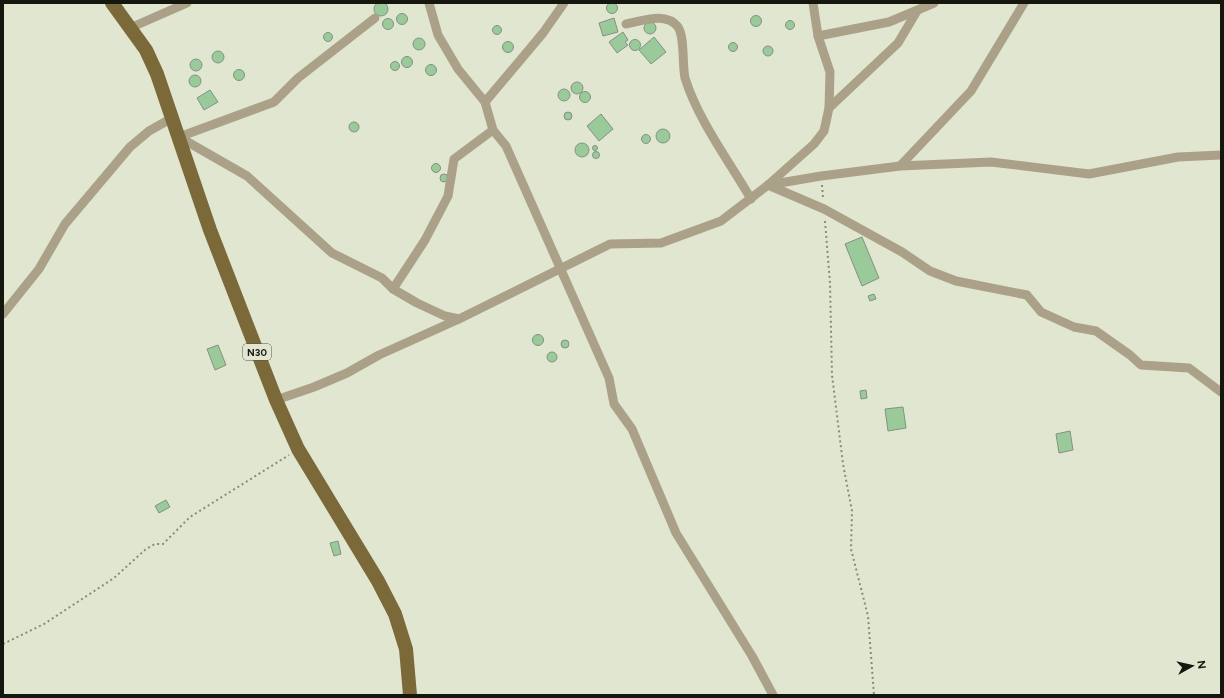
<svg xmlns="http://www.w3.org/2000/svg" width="1224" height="698" font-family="Figtree,sans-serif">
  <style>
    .building { fill: #9ac99a; stroke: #839282 }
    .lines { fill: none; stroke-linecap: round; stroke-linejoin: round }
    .path { stroke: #888b7c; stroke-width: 2; stroke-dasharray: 2 3; stroke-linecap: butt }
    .street { stroke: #aba188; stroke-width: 9 }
    .primary { stroke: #7c6939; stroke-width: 14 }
    .labels { text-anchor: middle; stroke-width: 3.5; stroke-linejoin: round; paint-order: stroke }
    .shield { fill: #e1e6d1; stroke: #525549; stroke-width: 1 }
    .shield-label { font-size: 10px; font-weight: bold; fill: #15170f }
  </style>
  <rect width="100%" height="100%" fill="#e1e6d1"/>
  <!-- building -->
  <g class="building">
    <circle cx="381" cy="9" r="7"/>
    <circle cx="612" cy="8" r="5.5"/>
    <circle cx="402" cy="19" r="5.5"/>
    <circle cx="756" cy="21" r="5.5"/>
    <path d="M614,18l4,14 -15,4 -4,-13z"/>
    <circle cx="388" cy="24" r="5.5"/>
    <circle cx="790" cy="25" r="4.5"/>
    <circle cx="650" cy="28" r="6"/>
    <circle cx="497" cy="30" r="4.5"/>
    <path d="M623,32l5,8 -3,2 3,3 -11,8 -8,-11z"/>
    <circle cx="328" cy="37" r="4.5"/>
    <path d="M654,37l12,15 -15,12 -12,-14z"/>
    <circle cx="419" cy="44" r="6"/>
    <circle cx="635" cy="45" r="5.5"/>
    <circle cx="508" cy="47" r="5.5"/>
    <circle cx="733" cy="47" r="4.5"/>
    <circle cx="768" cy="51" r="5"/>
    <circle cx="218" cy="57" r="6"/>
    <circle cx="407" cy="62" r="5.5"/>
    <circle cx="196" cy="65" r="6"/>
    <circle cx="395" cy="66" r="4.5"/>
    <circle cx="431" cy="70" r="5.5"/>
    <circle cx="239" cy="75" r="5.5"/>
    <circle cx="195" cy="81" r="6"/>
    <circle cx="577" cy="88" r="6"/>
    <circle cx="564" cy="95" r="6"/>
    <path d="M210,90l8,12 -14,8 -7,-12z"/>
    <circle cx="585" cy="97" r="5.5"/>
    <circle cx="568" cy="116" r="4"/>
    <path d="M601,114l12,15 -14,12 -12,-15z"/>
    <circle cx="354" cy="127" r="5"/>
    <circle cx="663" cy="136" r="7"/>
    <circle cx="646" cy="139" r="4.5"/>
    <circle cx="582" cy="150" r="7"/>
    <circle cx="595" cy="148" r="2.5"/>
    <circle cx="596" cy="155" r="3.5"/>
    <circle cx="436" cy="168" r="4.5"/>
    <circle cx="444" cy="178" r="4"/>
    <path d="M862,237l17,41 -17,8 -17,-42z"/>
    <path d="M874,294l2,5 -6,2 -2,-5z"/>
    <circle cx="538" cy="340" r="5.5"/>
    <circle cx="565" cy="344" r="4"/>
    <path d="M218,345l8,20 -11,5 -8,-21z"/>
    <circle cx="552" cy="357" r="5"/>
    <path d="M866,390l1,8 -6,1 -1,-8z"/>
    <path d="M903,407l3,21 -18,3 -3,-22z"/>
    <path d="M1070,431l3,19 -14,3 -3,-19z"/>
    <path d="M166,500l4,7 -11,6 -4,-7z"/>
    <path d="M338,541l3,13 -7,2 -4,-13z"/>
  </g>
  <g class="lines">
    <!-- path -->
    <g class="path">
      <path d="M822,185l1,13"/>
      <path d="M825,221l5,62 2,92 11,89 9,47 -1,38 17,67 6,79"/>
      <path d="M3,644l41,-20 70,-46 32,-29 9,-5h8l27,-27 99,-62"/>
    </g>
    <!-- street -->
    <g class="street">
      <path d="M429,3l9,32 20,34 27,33 8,28 13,16 103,232 5,26 18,25 44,104 76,123 21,39"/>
      <path d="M813,3l5,33 12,36 -1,36"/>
      <path d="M626,24c16,-3 40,-13 52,3 7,10 4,38 7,51 13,42 44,83 66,121"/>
      <path d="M130,28l57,-25"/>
      <path d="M818,36l71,-14 45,-19"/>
      <path d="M485,102l58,-69 21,-30"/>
      <path d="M179,137l68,39 85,77 50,25 11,11 24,14 28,13 14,3"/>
      <path d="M179,137l95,-35 24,-24 77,-60"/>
      <path d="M900,166l71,-75 53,-88"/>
      <path d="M768,185l56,24 78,43 28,19 26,10 71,14 14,17 33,15 22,4 34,24 11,10 48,3 32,24"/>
      <path d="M768,185l53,-9 79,-10 91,-4 98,12 89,-17 43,-2"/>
      <path d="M393,289l32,-49 23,-44 6,-37 39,-29"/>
      <path d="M3,314l36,-45 26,-45 65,-77 19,-16 23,-13"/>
      <path d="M276,400l38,-13 33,-14 32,-18 80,-36 151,-75 51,-1 60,-22 47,-36 46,-41 10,-13 5,-23 69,-65 19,-32"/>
    </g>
    <!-- primary -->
    <path class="primary" d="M112,3l34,47 11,24 53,156 66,170 22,49 80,132 17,33 11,35 4,46"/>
  </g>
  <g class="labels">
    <!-- shield labels -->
    <rect class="shield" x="243" y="344" width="28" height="16" rx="3"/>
    <g class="shield-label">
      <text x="257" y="356">N30</text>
    </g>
  </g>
  <!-- border -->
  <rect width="1224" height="698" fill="none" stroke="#15170f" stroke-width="8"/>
  <!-- north arrow -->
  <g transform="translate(1192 666) rotate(82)" stroke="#e1e6d1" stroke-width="3" paint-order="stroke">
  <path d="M0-3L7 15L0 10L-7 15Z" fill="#15170f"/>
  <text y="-6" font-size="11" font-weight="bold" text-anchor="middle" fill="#15170f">N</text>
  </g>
</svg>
